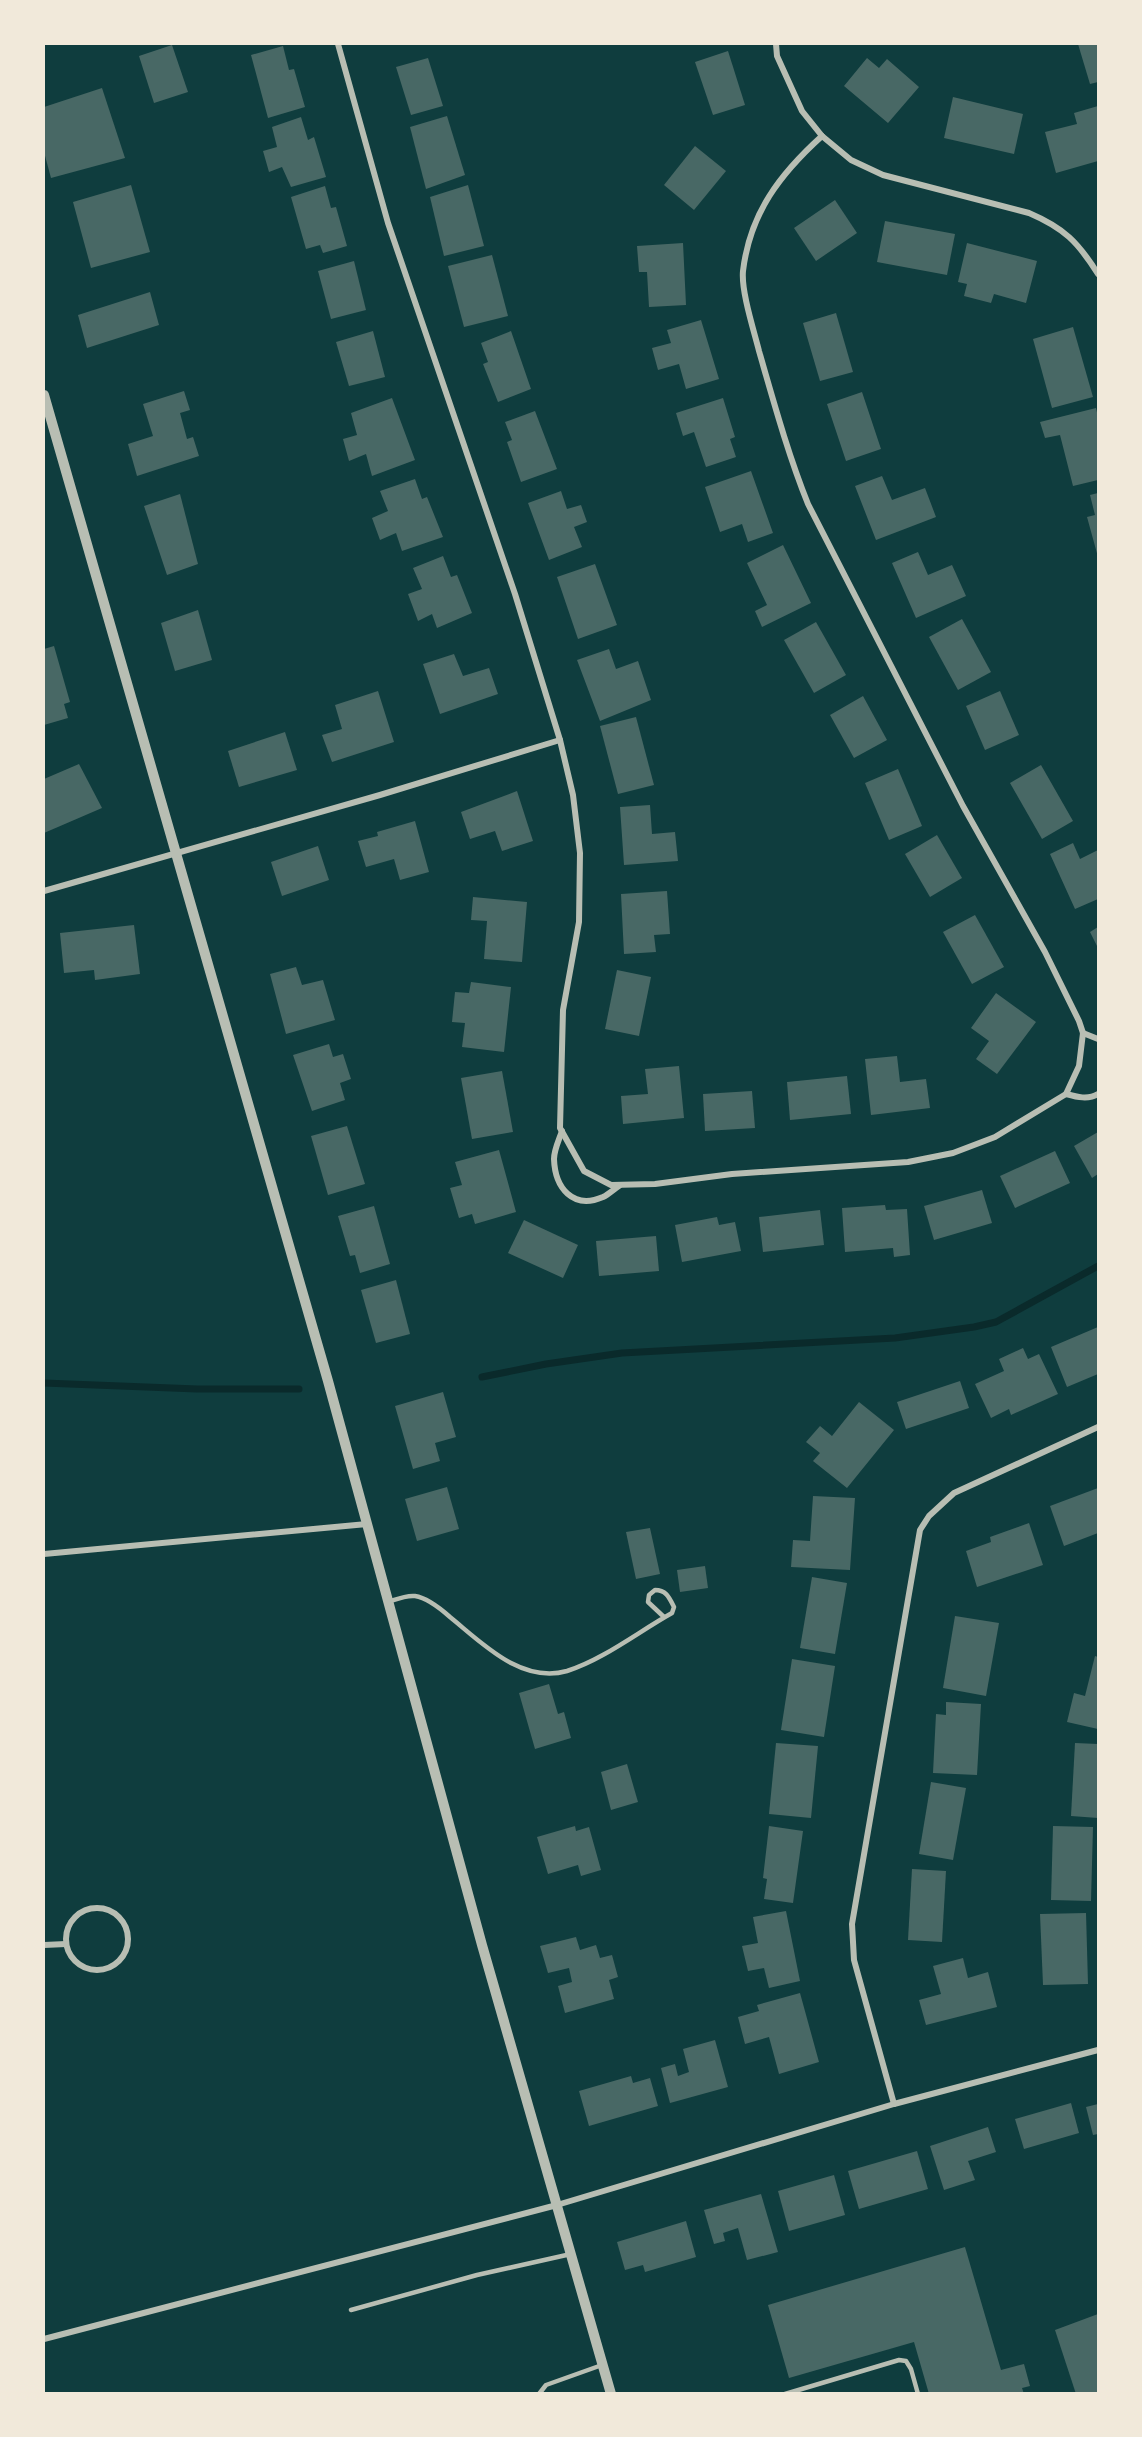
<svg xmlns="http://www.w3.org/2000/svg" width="1142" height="2437" font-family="'Work Sans',sans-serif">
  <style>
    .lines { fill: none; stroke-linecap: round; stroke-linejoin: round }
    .stream { stroke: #0a2a2b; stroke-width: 7 }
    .building { fill: #486865 }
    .service { stroke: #b8beb3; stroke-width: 4.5 }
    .minor { stroke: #b8beb3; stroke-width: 6 }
    .tertiary { stroke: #b8beb3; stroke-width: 10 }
  </style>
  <rect width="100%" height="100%" fill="#0f3d3e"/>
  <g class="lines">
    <!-- stream -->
    <g class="stream">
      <path d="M482,1377l64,-13 76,-11 273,-15 79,-11 22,-5 102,-56"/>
      <path d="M44,1383l153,6h102"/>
    </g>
  </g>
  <!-- building -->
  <g class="building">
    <path d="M1078,44h20v38l-8,2z"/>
    <path d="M172,45l16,47 -34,11 -15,-47z"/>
    <path d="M283,46l6,24 5,-1 11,38 -37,11 -17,-63z"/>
    <path d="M728,51l17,54 -32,10 -18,-53z"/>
    <path d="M428,58l15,48 -32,9 -15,-48z"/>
    <path d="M867,58l12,10 8,-9 32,28 -31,36 -44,-37z"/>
    <path d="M102,88l23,70 -74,20 -7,-26v-45z"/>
    <path d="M953,97l70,17 -9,40 -70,-16z"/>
    <path d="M1098,106v55l-42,12 -11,-41 32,-8 -3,-11z"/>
    <path d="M447,116l18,59 -39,14 -16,-62z"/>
    <path d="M301,117l7,23 6,-3 12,40 -35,10 -9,-20 -13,5 -6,-21 14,-4 -5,-20z"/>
    <path d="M695,146l31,25 -32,39 -30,-25z"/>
    <path d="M131,185l19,67 -59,16 -18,-66z"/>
    <path d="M468,185l16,61 -40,10 -14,-59z"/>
    <path d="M325,186l6,22 5,-1 11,39 -24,7 -3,-8 -14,4 -15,-52z"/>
    <path d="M835,200l22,33 -41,28 -22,-33z"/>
    <path d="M885,221l70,13 -8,41 -70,-13z"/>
    <path d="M683,243l3,62 -37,2 -2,-35h-8l-2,-26z"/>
    <path d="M967,243l70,18 -11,42 -32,-9 -3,9 -27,-7 3,-12 -9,-2z"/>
    <path d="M492,255l16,61 -44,11 -16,-61z"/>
    <path d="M354,261l12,49 -35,9 -13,-48z"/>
    <path d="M150,292l9,33 -72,23 -9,-33z"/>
    <path d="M836,313l17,59 -33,9 -17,-58z"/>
    <path d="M701,320l18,59 -33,10 -7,-25 -21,6 -6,-22 19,-5 -4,-13z"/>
    <path d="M1073,327l20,70 -41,11 -19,-69z"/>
    <path d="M373,331l12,46 -36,9 -13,-44z"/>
    <path d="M511,331l20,58 -33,13 -15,-38 5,-2 -7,-19z"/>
    <path d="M184,391l6,19 -10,3 7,26 6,-2 6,19 -62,20 -9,-32 25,-8 -10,-32z"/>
    <path d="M862,392l19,57 -35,12 -19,-57z"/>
    <path d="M392,398l23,62 -43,16 -6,-22 -17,7 -6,-22 14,-4 -6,-22z"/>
    <path d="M723,398l12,39 -5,2 6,18 -30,10 -12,-35 -11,4 -7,-23z"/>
    <path d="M1096,408l2,9v63l-25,6 -13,-51 -15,3 -5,-16z"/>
    <path d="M535,411l22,58 -36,13 -14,-40 5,-2 -7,-18z"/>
    <path d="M751,471l22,62 -25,9 -6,-18 -22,8 -15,-45z"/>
    <path d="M882,476l10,24 33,-12 11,29 -60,23 -21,-54z"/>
    <path d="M415,479l7,20 5,-2 16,40 -41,14 -6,-18 -16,7 -8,-22 16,-7 -8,-20z"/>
    <path d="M561,491l6,18 14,-4 6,17 -13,5 8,20 -33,13 -21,-57z"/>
    <path d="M1098,493v64l-11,-40 8,-2 -5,-20z"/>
    <path d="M180,494l18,70 -31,11 -23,-69z"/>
    <path d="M783,545l28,58 -49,24 -7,-16 12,-6 -20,-42z"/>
    <path d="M918,552l10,23 24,-10 14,31 -50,22 -24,-55z"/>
    <path d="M443,556l8,21 6,-2 15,38 -35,15 -5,-14 -14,7 -10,-27 14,-5 -9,-21z"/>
    <path d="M595,564l22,61 -39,14 -21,-62z"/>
    <path d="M198,610l14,50 -37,11 -14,-48z"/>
    <path d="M962,619l29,53 -33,18 -29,-53z"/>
    <path d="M816,622l30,53 -32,18 -30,-53z"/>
    <path d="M54,646l16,56 -6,2 4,14 -24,7v-76z"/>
    <path d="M609,649l7,20 22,-8 13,39 -51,21 -23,-61z"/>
    <path d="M454,654l9,22 26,-8 9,26 -58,20 -17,-50z"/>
    <path d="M378,691l16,51 -62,20 -10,-27 20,-6 -7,-24z"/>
    <path d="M1000,691l19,44 -34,15 -19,-44z"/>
    <path d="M863,696l24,44 -33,18 -24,-43z"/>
    <path d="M636,717l18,68 -36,9 -18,-68z"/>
    <path d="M285,732l12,38 -58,17 -11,-36z"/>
    <path d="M79,764l23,44 -58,25v-54z"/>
    <path d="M1041,765l32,56 -31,18 -32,-56z"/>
    <path d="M898,769l24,57 -33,14 -24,-57z"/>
    <path d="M517,791l16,50 -31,10 -7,-20 -25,8 -9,-27z"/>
    <path d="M650,805l2,29 23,-2 3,29 -54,4 -4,-58z"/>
    <path d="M415,821l14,51 -29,8 -6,-21 -28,8 -8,-26 20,-5 -1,-4z"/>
    <path d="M937,835l25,43 -32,19 -25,-43z"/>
    <path d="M1073,843l7,16 18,-9v49l-23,10 -25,-55z"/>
    <path d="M318,846l11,34 -47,16 -11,-34z"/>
    <path d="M667,891l3,43 -16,1 2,17 -32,2 -3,-60z"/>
    <path d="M473,897l54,5 -5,60 -38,-3 3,-38 -16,-1z"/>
    <path d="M975,915l29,52 -32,17 -29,-52z"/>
    <path d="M134,925l6,49 -45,6 -1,-10 -30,3 -4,-40z"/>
    <path d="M1098,927v21l-8,-16z"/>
    <path d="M296,967l6,18 21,-5 12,40 -49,14 -16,-60z"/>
    <path d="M617,970l34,7 -12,59 -34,-7z"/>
    <path d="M471,982l40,5 -7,65 -42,-5 3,-24 -13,-1 3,-30 14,1z"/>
    <path d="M996,993l40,29 -39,52 -21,-15 13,-18 -18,-13z"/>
    <path d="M329,1044l4,13 10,-3 8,25 -11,4 5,17 -33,11 -19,-56z"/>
    <path d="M897,1056l3,26 26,-3 4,29 -59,7 -6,-56z"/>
    <path d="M679,1066l5,52 -61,6 -2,-28 27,-2 -3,-25z"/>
    <path d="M502,1071l11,61 -41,7 -11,-61z"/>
    <path d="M847,1076l4,38 -61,6 -3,-38z"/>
    <path d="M752,1091l3,37 -50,3 -2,-37z"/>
    <path d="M347,1126l18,58 -37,11 -17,-59z"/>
    <path d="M1098,1132v42l-6,4 -18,-32z"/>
    <path d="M499,1150l17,62 -41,12 -3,-10 -13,4 -9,-30 12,-3 -7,-23z"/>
    <path d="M1055,1151l15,32 -55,25 -15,-32z"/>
    <path d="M982,1190l10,33 -58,17 -10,-34z"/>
    <path d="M885,1205l1,5 21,-1 3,46 -16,2 -1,-9 -48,4 -3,-44z"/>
    <path d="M374,1206l16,58 -30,9 -5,-18 -5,1 -12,-40z"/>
    <path d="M820,1210l4,35 -61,7 -4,-35z"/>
    <path d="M717,1217l2,8 16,-3 6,29 -59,11 -7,-37z"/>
    <path d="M524,1220l54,25 -15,33 -55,-25z"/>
    <path d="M656,1236l3,35 -60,5 -3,-35z"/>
    <path d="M396,1280l14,54 -34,9 -15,-53z"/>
    <path d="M1098,1327v47l-31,13 -16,-40z"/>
    <path d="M1023,1348l5,11 11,-5 19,40 -47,21 -2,-6 -18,9 -16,-34 29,-13 -5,-12z"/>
    <path d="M960,1381l9,27 -63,21 -9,-27z"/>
    <path d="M443,1392l13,45 -21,6 5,18 -27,8 -18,-63z"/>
    <path d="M859,1402l35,28 -47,58 -34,-27 7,-8 -14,-11 14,-16 12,10z"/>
    <path d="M447,1487l12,42 -42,12 -12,-42z"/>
    <path d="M1098,1488v45l-34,13 -14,-40z"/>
    <path d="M813,1496l42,2 -5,72 -59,-3 2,-27 17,1z"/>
    <path d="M1029,1523l14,42 -66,22 -11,-36 25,-9 -1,-5z"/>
    <path d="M650,1528l10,46 -24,5 -10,-47z"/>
    <path d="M705,1566l3,22 -28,4 -3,-22z"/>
    <path d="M812,1577l35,6 -12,71 -35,-6z"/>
    <path d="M955,1616l44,7 -13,73 -43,-8z"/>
    <path d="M1095,1656l3,1v72l-31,-7 7,-29 11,3z"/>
    <path d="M792,1659l43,7 -11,71 -43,-7z"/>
    <path d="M549,1684l9,30 6,-2 7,26 -36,11 -16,-56z"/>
    <path d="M946,1702l35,2 -4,71 -44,-2 3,-59 10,1z"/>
    <path d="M776,1743l42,3 -7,72 -42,-4z"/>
    <path d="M1075,1743l23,1v74l-27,-2z"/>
    <path d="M627,1764l11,38 -27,8 -10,-38z"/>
    <path d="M931,1782l35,6 -13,72 -34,-6z"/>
    <path d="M575,1826l1,5 13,-4 12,43 -20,6 -3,-11 -30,9 -11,-37z"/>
    <path d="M769,1826l34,5 -10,72 -29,-4 3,-20 -4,-1z"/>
    <path d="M1053,1826l40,1 -2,74 -40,-1z"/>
    <path d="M912,1869l34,2 -4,71 -34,-2z"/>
    <path d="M786,1911l14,70 -31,7 -5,-20 -16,3 -6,-25 16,-3 -5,-26z"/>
    <path d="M1086,1913l2,71 -45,1 -3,-71z"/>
    <path d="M576,1937l4,13 16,-5 4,13 12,-3 6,22 -9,3 5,19 -49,14 -7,-27 14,-4 -3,-14 -21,5 -8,-27z"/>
    <path d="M963,1958l5,20 20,-6 9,35 -71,18 -7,-25 22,-6 -8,-28z"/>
    <path d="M800,1993l19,69 -40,12 -10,-37 -24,7 -7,-27 21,-6 -2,-6z"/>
    <path d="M715,2040l13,47 -58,16 -9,-35 14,-4 3,12 11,-4 -6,-23z"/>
    <path d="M631,2076l2,7 17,-5 8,28 -69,20 -10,-35z"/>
    <path d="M1071,2103l8,30 -55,16 -9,-30z"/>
    <path d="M1098,2104v30l-5,1 -7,-28z"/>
    <path d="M988,2127l8,25 -28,9 7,19 -31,10 -14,-44z"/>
    <path d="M917,2151l11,38 -69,20 -11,-38z"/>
    <path d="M834,2175l11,40 -56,16 -11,-40z"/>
    <path d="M761,2194l17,58 -31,8 -9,-32 -15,5 2,8 -11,3 -10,-34z"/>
    <path d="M686,2221l10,36 -51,15 -2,-7 -18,5 -8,-28z"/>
    <path d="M965,2247l36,123 23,-6 6,22 -8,2 2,6h-95l-15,-52 -125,36 -21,-73z"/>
    <path d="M1098,2314v80h-22l-21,-64z"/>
  </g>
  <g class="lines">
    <!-- service -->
    <g class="service">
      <path d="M388,1602c9,-3 18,-7 27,-6 13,2 26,13 35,21 32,26 71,67 117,54 37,-12 71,-39 105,-58l2,-6c-5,-10 -8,-17 -19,-17l-6,5 -1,7 16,15"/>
      <path d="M351,2310l126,-35 94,-21"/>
      <path d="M539,2394l7,-9 56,-20"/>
      <path d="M785,2394l114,-34 7,1 5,8 7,25"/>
    </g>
    <!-- minor -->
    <g class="minor">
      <path d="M338,44l50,179 127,371 45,146 13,55 7,58 -1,69 -16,88 -3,118 24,43 27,14 44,-1 77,-10 176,-12 45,-9 42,-16 71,-43 13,-28 4,-33 -4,-12 -34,-69 -82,-146 -155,-302c-20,-50 -34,-101 -49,-153 -5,-20 -18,-60 -16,-80 7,-58 37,-97 79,-135"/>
      <path d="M776,44l1,12 25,55 20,25 29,24 32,15 146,38c35,15 49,29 69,61"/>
      <path d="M44,891l336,-96 180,-55"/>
      <path d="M1083,1033l15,6"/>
      <path d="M1066,1094c11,3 22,6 32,0"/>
      <path d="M562,1131c-3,9 -8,19 -8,28 1,29 19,51 49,38 6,-3 11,-8 16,-11"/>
      <path d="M44,1554l323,-30"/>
      <circle cx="97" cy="1939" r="31"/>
      <path d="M44,1945l22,-1"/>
      <path d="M894,2104l-40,-144 -2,-36 68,-394 9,-14 25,-23 144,-66"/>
      <path d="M44,2339l513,-134 337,-101 204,-54"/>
    </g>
    <!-- tertiary -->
    <path class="tertiary" d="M44,395l284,986 154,564 129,449"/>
  </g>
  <!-- border -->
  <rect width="1142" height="2437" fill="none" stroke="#f1e9da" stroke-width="90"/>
</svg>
